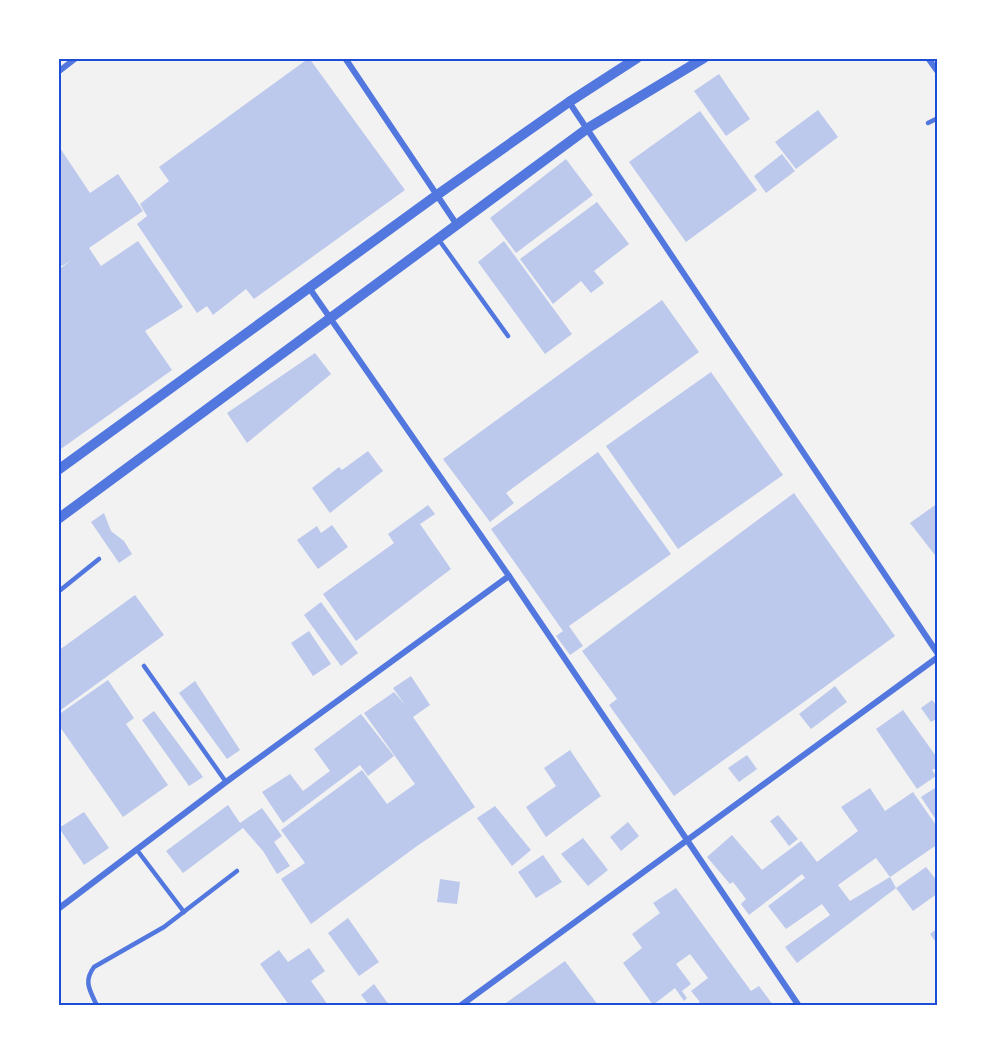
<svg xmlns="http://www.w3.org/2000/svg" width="996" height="1064" font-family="'Roboto Condensed',sans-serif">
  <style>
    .building { fill: #bdc9ec }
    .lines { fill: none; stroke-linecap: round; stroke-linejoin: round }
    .service { stroke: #5277de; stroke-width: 4.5 }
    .minor { stroke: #5277de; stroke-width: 6 }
    .tertiary { stroke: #5277de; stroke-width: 10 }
    .neatline { fill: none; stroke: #1d4ed8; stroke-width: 2 }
  </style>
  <rect width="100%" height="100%" fill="#f2f2f2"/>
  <!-- building -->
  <g class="building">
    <path d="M309,58l96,132 -151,109 -8,-10 -33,26 -6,-9 -10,7 -60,-89 10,-8 -7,-12 29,-23 -10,-14z"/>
    <path d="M719,74l31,45 -24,17 -32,-45z"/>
    <path d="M818,110l20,27 -42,32 -21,-27z"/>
    <path d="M700,111l57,79 -71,52 -57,-80z"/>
    <path d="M58,145l32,48 28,-19 25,37 -54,37 12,18 37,-25 45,66 -38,24 27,39 -114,81v-181l14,-10 -10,6 -4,-4z"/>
    <path d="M782,154l13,17 -29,22 -12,-17z"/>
    <path d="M566,159l27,36 -77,58 -26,-35z"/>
    <path d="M597,202l32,42 -35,27 10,12 -13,10 -10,-12 -28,23 -33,-45z"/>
    <path d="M504,241l68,93 -27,20 -67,-92z"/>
    <path d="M662,300l37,52 -193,141 8,10 -24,19 -47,-63z"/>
    <path d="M315,353l16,21 -84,69 -20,-30z"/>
    <path d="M711,372l72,103 -105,74 -72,-103z"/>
    <path d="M368,451l15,20 -53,42 -18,-25 27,-21 3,3z"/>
    <path d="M598,452l73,102 -102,72 14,20 -13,9 -14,-19 7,-5 -72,-102z"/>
    <path d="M794,493l101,143 -221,160 -65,-91 8,-6 -35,-48z"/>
    <path d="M938,503v56l-28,-36z"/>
    <path d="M428,505l7,9 -15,10 31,45 -95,72 -33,-47 71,-51 -6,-9z"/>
    <path d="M104,513l7,18 13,10 8,13 -13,9 -28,-41z"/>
    <path d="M332,525l16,22 -30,22 -21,-29 20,-14 4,7z"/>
    <path d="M135,595l29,40 -106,77v-61z"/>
    <path d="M321,602l37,51 -17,13 -37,-51z"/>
    <path d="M309,631l22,33 -18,12 -22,-33z"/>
    <path d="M411,676l19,29 -17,12 62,90 -58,39 -106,78 -30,-45 24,-16 -24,-33 81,-60 25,34 28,-20 -51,-71 30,-21 11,13 -12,-17z"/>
    <path d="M108,680l26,38 -8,6 42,61 -45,32 -65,-93v-9z"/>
    <path d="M195,681l45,69 -13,9 -48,-66z"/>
    <path d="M835,686l12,16 -36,27 -12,-15z"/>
    <path d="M932,700l6,7v11l-7,4 -10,-14z"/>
    <path d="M903,710l35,49v8l-6,3 4,6 -19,13 -41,-60z"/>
    <path d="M154,711l49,66 -14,9 -47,-66z"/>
    <path d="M361,714l33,42 -26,20 -8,-11 -77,58 -21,-31 28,-18 13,17 27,-20 -16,-22z"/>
    <path d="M570,750l31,46 -55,41 -20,-30 30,-21 -12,-18z"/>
    <path d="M747,755l10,14 -18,13 -11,-14z"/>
    <path d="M938,786v37l-17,-26z"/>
    <path d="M870,788l15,23 28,-19 25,36v16l-48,33 -14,-19 -38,27 12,16 40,-24 6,11 30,-21 12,15v11l-25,18 -17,-23 -99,75 -12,-16 45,-32 -8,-11 -36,25 -18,-23 37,-28 -3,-4 -53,41 -8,-11 5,-5 -13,-17 -3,2 -23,-27 25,-22 30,35 39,-29 16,21 41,-31 -17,-24z"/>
    <path d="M228,805l12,18 22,-15 20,28 -8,6 16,24 -13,8 -14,-23 -20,-23 -60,45 -17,-22z"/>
    <path d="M495,806l36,44 -19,16 -35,-48z"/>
    <path d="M84,812l25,36 -25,17 -25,-37z"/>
    <path d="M778,815l20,24 -9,7 -19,-25z"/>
    <path d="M628,822l11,14 -18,15 -11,-14z"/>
    <path d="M583,838l25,32 -20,16 -27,-32z"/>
    <path d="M543,855l19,27 -26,16 -18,-26z"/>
    <path d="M440,879l20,3 -3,22 -20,-2z"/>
    <path d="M676,888l75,103 8,-5 14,19h-78l5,-3 -9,-11 17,-13 -18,-24 -14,10 15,20 -9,7 5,7 -3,3 -9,-13 -22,17 -30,-42 19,-15 -10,-14 28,-21 -7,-10z"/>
    <path d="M348,918l31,44 -20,14 -31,-43z"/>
    <path d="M938,928v17l-8,-11z"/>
    <path d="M309,948l16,23 -14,10 17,24h-39l-29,-41 19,-14 9,12z"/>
    <path d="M565,961l33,44h-95z"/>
    <path d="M374,984l15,21h-20l-8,-10z"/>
  </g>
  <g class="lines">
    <!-- service -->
    <g class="service">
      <path d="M928,123l10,-5"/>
      <path d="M439,240l69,96"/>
      <path d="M58,592l41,-33"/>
      <path d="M144,666l82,116"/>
      <path d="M137,850l47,62"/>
      <path d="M97,1006c-7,-16 -14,-24 -3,-39l70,-40 73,-56"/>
    </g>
    <!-- minor -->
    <g class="minor">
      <path d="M345,58l112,167"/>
      <path d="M928,58l10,14"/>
      <path d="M58,72l18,-14"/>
      <path d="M569,102l369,552"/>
      <path d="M310,289l199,287 290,430"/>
      <path d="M58,909l168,-127 283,-206"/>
      <path d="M460,1006l478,-349"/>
    </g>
    <!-- tertiary -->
    <g class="tertiary">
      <path d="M58,470l379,-275 132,-93 68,-44"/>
      <path d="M58,519l530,-391 116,-70"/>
    </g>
  </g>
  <!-- border -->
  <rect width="996" height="1064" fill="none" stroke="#ffffff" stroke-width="120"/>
  <rect x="60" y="60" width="876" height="944" class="neatline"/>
</svg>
